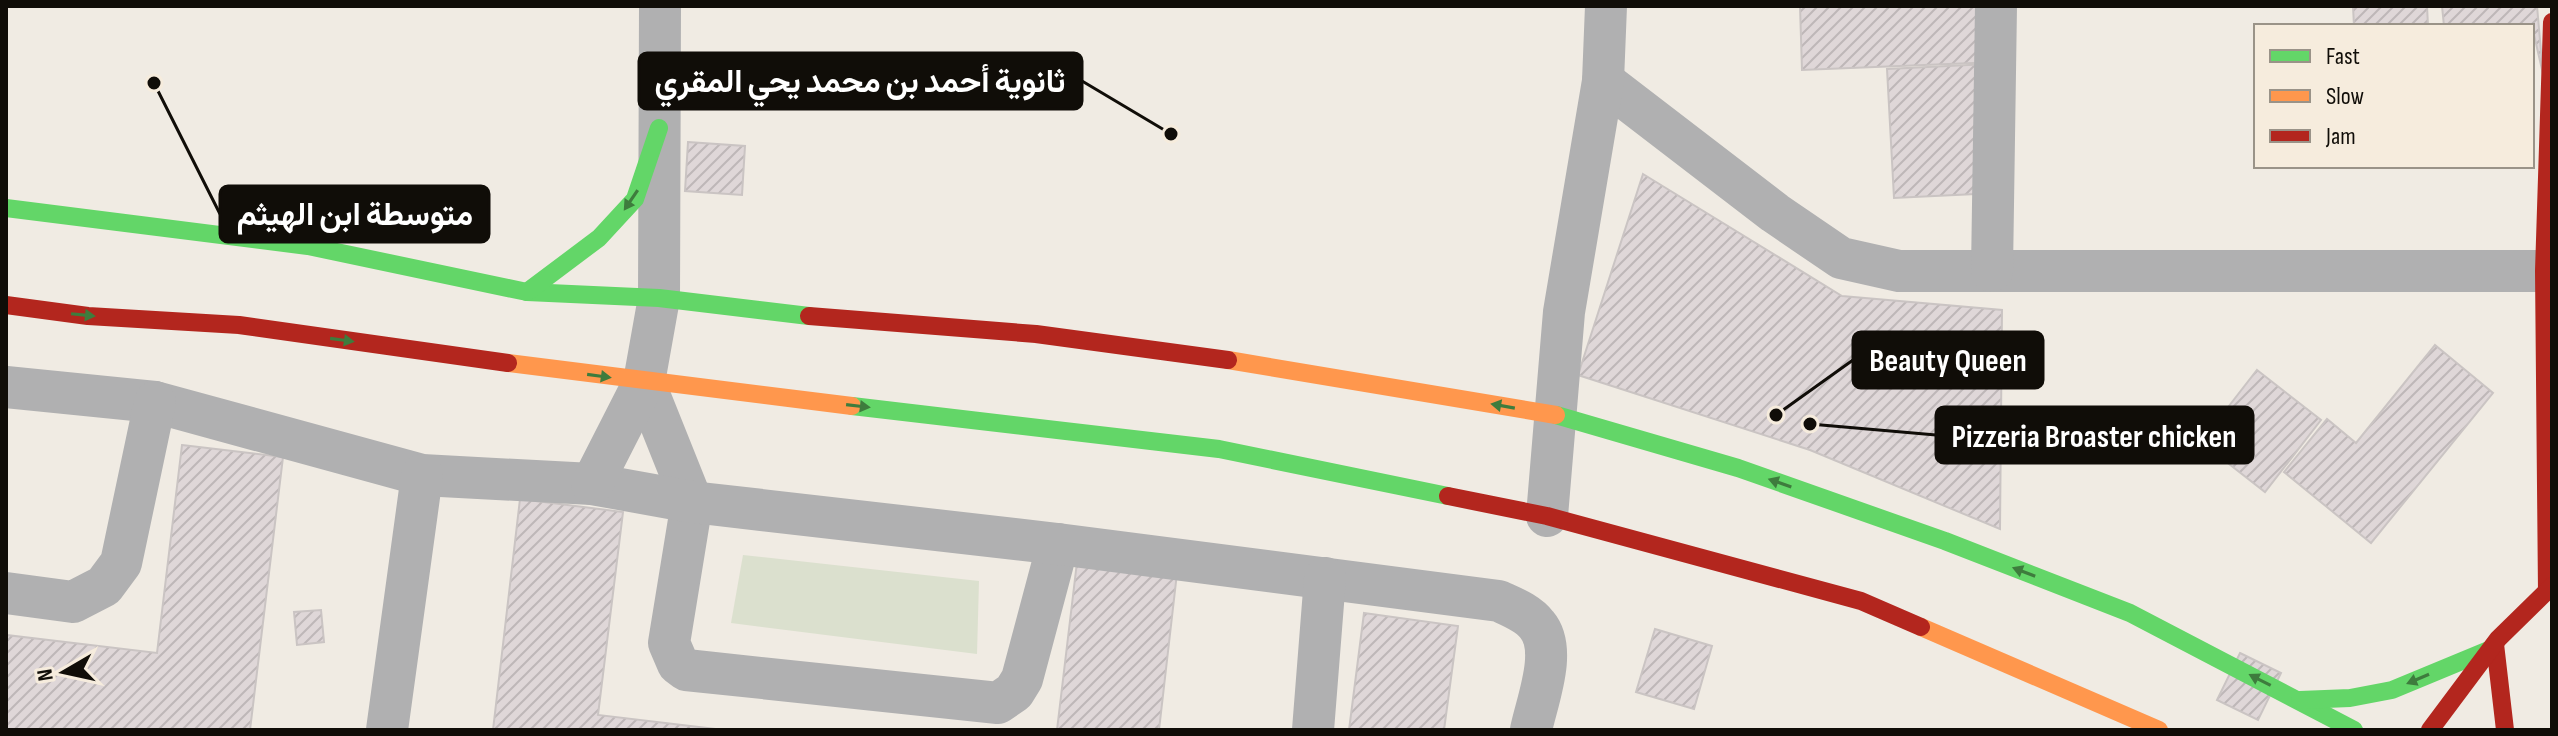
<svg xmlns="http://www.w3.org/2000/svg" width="2558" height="736" font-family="'Sofia Sans Condensed',Vazirmatn,sans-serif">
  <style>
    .park { fill: #dbe0ce }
    .building { fill: url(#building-hatch); stroke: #cac4c3; stroke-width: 2 }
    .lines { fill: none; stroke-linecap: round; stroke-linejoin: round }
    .street { stroke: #b0b0b1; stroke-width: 42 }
    .fast { stroke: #63d668; stroke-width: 18 }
    .slow { stroke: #ff974d; stroke-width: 18 }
    .jam { stroke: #b3261e; stroke-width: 18 }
    .oneway { fill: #3e7c3d }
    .leader { fill: none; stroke: #100d08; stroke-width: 3 }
    .callout-dot { fill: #100d08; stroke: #f6ecdd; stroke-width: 3 }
    .callout { fill: #100d08; stroke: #100d08; stroke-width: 3 }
    .callout-label { font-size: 32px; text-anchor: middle; font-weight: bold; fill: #fff }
  </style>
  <defs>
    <pattern id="building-hatch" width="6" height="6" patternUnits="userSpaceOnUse" patternTransform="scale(2)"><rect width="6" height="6" fill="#dfd7d8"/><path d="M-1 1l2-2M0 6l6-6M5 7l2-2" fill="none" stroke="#beb7b8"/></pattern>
  </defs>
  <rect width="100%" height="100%" fill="#f0ebe3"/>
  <!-- park -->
  <path class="park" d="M743,555l236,26 -2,73 -246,-31z"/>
  <!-- building -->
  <g class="building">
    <path d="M1800,6h195l2,56 -195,8z"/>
    <path d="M2353,6h74l1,20h-74z"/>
    <path d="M2442,6h95l6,68 -11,-48h-88z"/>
    <path d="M1989,64l7,129 -102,5 -7,-129z"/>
    <path d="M688,142l57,4 -3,49 -57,-4z"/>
    <path d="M1643,174l199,122 160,14 -2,219 -190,-79 -232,-75z"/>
    <path d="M2435,345l58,48 -122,150 -87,-71 43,-53 29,24z"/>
    <path d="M2257,370l64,50 -56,72 -64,-50z"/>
    <path d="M182,445l101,12 -33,273h-244v-95l151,18z"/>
    <path d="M520,499l103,13 -25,203 126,15h-231z"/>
    <path d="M1077,562l100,11 -18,157h-102z"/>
    <path d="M321,610l3,32 -27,3 -3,-33z"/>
    <path d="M1364,613l94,13 -14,104h-95z"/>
    <path d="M1655,629l57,17 -18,63 -58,-17z"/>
    <path d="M2240,653l41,20 -23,47 -41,-20z"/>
  </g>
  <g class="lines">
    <!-- street -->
    <g class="street">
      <path d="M1603,81l172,132 66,45 58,13h645"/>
      <path d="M1992,271l4,-265"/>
      <path d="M644,382l48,120 -23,141 9,21 8,6 312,33 16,-11 8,-13 36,-135"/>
      <path d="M6,387l149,15 267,73 170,9 100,18 366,42 441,57c13,6 29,12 38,24 21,25 0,76 -6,105"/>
      <path d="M592,484l52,-102 15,-84 1,-292"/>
      <path d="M1547,516l17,-204 39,-231 3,-75"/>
      <path d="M6,593l67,9 31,-16 17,-23 34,-161"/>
      <path d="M387,730l35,-255"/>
      <path d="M1313,730l12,-152"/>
    </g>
    <!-- fast -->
    <g class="fast">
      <path d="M6,208l302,38 219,46 132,6 150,18"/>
      <path d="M527,292l72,-54 36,-39 24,-71"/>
      <path d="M852,406l367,43 229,47"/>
      <path d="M1556,415l182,53 207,73 185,72 224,117"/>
      <path d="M2300,700l50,-2 42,-8 99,-41"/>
    </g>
    <!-- slow -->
    <g class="slow">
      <path d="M1228,360l328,55"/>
      <path d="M508,363l344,43"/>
      <path d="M1921,627l238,103"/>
    </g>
    <!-- jam -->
    <g class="jam">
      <path d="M6,305l82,11 151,9 269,38"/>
      <path d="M809,316l227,18 192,26"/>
      <path d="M1448,496l99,20 314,85 60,26"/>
      <path d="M2547,592l-3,-321 8,-249"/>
      <path d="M2495,644l10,86"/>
      <path d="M2430,730l68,-91 54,-53"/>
    </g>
  </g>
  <!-- one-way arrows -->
  <defs><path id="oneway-solid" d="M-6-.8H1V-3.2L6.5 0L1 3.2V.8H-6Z" transform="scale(2)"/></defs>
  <g class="oneway">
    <use href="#oneway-solid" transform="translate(631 200) rotate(124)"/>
    <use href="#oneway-solid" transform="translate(83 315) rotate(6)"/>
    <use href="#oneway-solid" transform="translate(342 340) rotate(8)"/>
    <use href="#oneway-solid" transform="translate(599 376) rotate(8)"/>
    <use href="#oneway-solid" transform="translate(858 406) rotate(7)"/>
    <use href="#oneway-solid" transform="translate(1503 406) rotate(-170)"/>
    <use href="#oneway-solid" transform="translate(1780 483) rotate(-161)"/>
    <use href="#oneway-solid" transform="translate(2024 572) rotate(-159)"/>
    <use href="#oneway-solid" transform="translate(2418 679) rotate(157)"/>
    <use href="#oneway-solid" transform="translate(2260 680) rotate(-153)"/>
  </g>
  <!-- callouts -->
  <path class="leader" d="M1171 134L1082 81M154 83L220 214M1776 415L1853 360M1810 424L1936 435"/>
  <g class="callout-dot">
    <circle cx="1171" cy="134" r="8"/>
    <circle cx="154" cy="83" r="8"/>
    <circle cx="1776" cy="415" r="8"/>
    <circle cx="1810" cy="424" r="8"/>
  </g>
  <g class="callout">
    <rect x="639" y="53" width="443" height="56" rx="8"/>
    <rect x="220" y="186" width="269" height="56" rx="8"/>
    <rect x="1853" y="332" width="190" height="56" rx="8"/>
    <rect x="1936" y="407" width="317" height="56" rx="8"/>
  </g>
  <g class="callout-label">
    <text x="860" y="92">ثانوية أحمد بن محمد يحي المقري</text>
    <text x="355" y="225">متوسطة ابن الهيثم</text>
    <text x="1948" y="371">Beauty Queen</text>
    <text x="2094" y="447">Pizzeria Broaster chicken</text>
  </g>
  <!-- border -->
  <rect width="2558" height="736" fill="none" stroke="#100d08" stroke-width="16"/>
  <!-- legend -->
  <rect x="2254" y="24" width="280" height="144" fill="#f6ecdd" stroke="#9a9388" stroke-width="2"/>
  <rect x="2270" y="50" width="40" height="12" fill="#63d668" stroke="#9a9388" stroke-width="2"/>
  <text x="2326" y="64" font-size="24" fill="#100d08">Fast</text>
  <rect x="2270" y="90" width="40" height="12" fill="#ff974d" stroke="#9a9388" stroke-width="2"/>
  <text x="2326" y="104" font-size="24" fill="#100d08">Slow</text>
  <rect x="2270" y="130" width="40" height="12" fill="#b3261e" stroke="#9a9388" stroke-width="2"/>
  <text x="2326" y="144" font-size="24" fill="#100d08">Jam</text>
  <!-- north arrow -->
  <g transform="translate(64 672) rotate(261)" stroke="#f6ecdd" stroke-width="6" paint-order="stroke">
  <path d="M0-6L14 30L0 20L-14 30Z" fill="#100d08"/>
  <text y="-12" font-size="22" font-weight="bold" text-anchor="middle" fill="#100d08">N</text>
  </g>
</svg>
